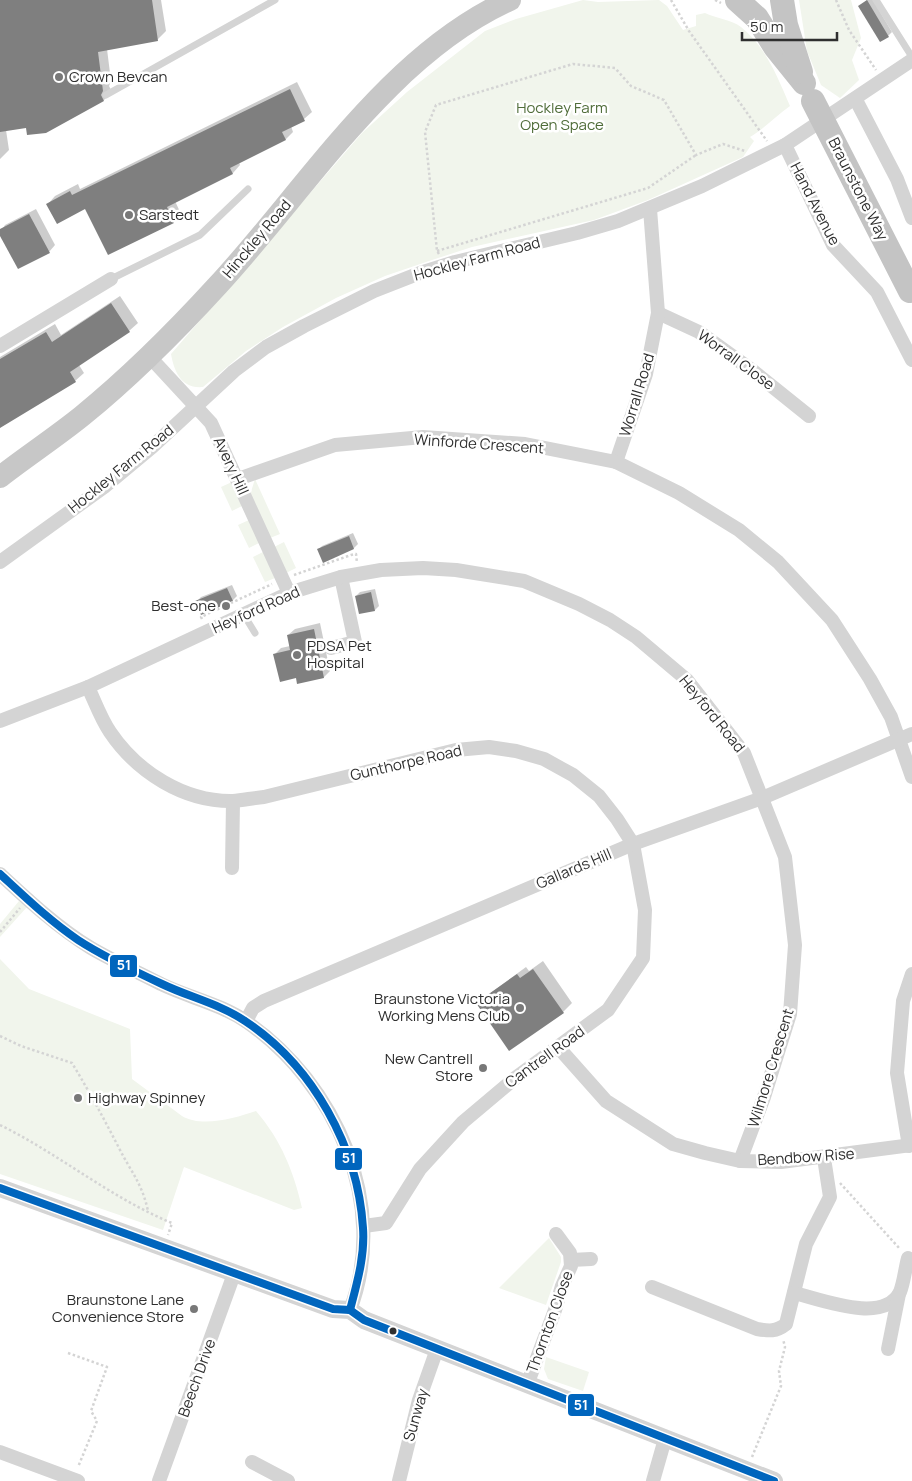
<svg xmlns="http://www.w3.org/2000/svg" width="912" height="1481" font-family="Manrope,sans-serif">
  <style>
    .green { fill: #f1f5ec }
    .shadow { fill: #0003 }
    .building { fill: #7f7f7f }
    .lines { fill: none; stroke-linecap: round; stroke-linejoin: round }
    .path { stroke: #d4d4d4; stroke-width: 2.5; stroke-dasharray: 2.5 2.5; stroke-linecap: butt }
    .service { stroke: #d4d4d4; stroke-width: 7 }
    .minor { stroke: #d4d4d4; stroke-width: 14 }
    .tertiary { stroke: #d4d4d4; stroke-width: 18 }
    .primary { stroke: #c7c7c7; stroke-width: 22 }
    .trunk { stroke: #c4c4c4; stroke-width: 24 }
    .trunk-bridge { stroke: #c4c4c4; stroke-width: 24 }
    .bus-1-casing { stroke: #fff; stroke-width: 11 }
    .bus-1 { stroke: #0065bd; stroke-width: 8 }
    .poi-dot { fill: #787878; stroke: #fff; stroke-width: 2 }
    .bus-dot { fill: #2f2f2f; stroke: #fff; stroke-width: 2 }
    .labels { text-anchor: middle; stroke-width: 5; stroke-linejoin: round; paint-order: stroke }
    .poi-label { font-size: 15px; fill: #2f2f2f; stroke: #fff; text-anchor: start }
    .park-label { font-size: 15px; fill: #506d3a; stroke: #fff }
    .street-label { font-size: 15px; fill: #2f2f2f; stroke: #fff }
    .line-badge { stroke: #fff; stroke-width: 2 }
    .badge-label { font-size: 14px; text-anchor: middle; font-weight: bold; fill: #fff }
  </style>
  <rect width="100%" height="100%" fill="#fff"/>
  <!-- green -->
  <g class="green">
    <path d="M583,0l15,2 61,-2 8,6 16,24 13,-4v-11l9,-2c10,5 27,7 36,14 25,20 37,51 49,79 -14,10 -25,22 -40,31l4,4 -11,16 -95,43 -54,20 -122,27 -43,14 -44,15 -49,22 -53,29 -37,24 -43,36c-22,2 -29,-16 -32,-33l191,-221 45,-41 78,-61 31,-12z"/>
    <path d="M799,0h52l10,38 -9,22 7,20 -19,18 -19,-13 -14,-34z"/>
    <path d="M255,479l25,55 -10,4 -20,-43z"/>
    <path d="M232,482l10,24 -10,5 -11,-24z"/>
    <path d="M249,520l10,23 -10,5 -11,-23z"/>
    <path d="M284,542l12,26 -10,5 -12,-26z"/>
    <path d="M263,552l12,26 -10,4 -12,-25z"/>
    <path d="M19,901l8,6 -27,30v-13z"/>
    <path d="M0,959l29,30 101,40 2,50 50,37c20,12 53,2 74,-5 25,29 38,61 46,97l-8,2 -110,-43 -21,63 -163,-56z"/>
    <path d="M549,1238l12,19v5l-15,43 -47,-17z"/>
    <path d="M546,1357l43,15 -6,19 -35,-12 -4,-10z"/>
  </g>
  <!-- shadow -->
  <g class="shadow">
    <path d="M0,0h161l5,31 -9,9 -50,9 4,32 -2,5 3,6 -8,8 -58,32 -19,-6 -21,4 3,20 -9,9z"/>
    <path d="M867,0h6l19,32 -4,4 -28,-30z"/>
    <path d="M297,82l15,30 -8,7 -13,7 2,6 -7,7 -47,23 1,3 -7,8 -58,28 6,13 -7,8 -65,31 -23,-46 -38,-3 7,-8 23,-12 2,5z"/>
    <path d="M36,209l19,36 -6,7 -49,-19 5,-8z"/>
    <path d="M120,296l18,27 -9,8 -50,34 5,8 -9,8 -75,46v-70l55,-33 6,11z"/>
    <path d="M353,533l5,11 -4,4 -31,13 -5,-11 4,-4z"/>
    <path d="M232,585l5,11 -4,4 -36,1 4,-4z"/>
    <path d="M375,589l4,17 -4,4 -15,3 -4,-17 4,-4z"/>
    <path d="M320,623l10,48 -6,6h-27l-22,-23 6,-6 9,-2 -2,-11 7,-6z"/>
    <path d="M543,961l29,42 -9,9 -54,37 -32,-46 49,-36 3,4z"/>
  </g>
  <!-- building -->
  <g class="building">
    <path d="M0,0h152l6,41 -60,11 5,39 -2,4 3,6 -58,32 -19,2 -1,-7 -26,4z"/>
    <path d="M867,0l22,37 -9,5 -22,-36z"/>
    <path d="M290,89l15,32 -23,11 4,8 -56,28 3,6 -66,33 7,16 -66,32 -23,-46 -28,15 -11,-20 24,-13 2,4z"/>
    <path d="M29,214l21,39 -32,16 -18,-33v-7z"/>
    <path d="M111,303l19,29 -60,40 6,10 -76,46v-69l46,-27 6,10z"/>
    <path d="M349,536l5,13 -31,14 -6,-14z"/>
    <path d="M227,588l6,13 -32,14 -6,-14z"/>
    <path d="M371,592l4,19 -16,3 -4,-18z"/>
    <path d="M314,629l10,49 -27,6 -1,-6 -16,4 -7,-28 17,-4 -3,-15z"/>
    <path d="M533,969l31,44 -55,38 -33,-48 41,-29 3,4z"/>
  </g>
  <g class="lines">
    <!-- path -->
    <g class="path">
      <path d="M671,0l18,31 78,110"/>
      <path d="M715,0l6,3"/>
      <path d="M836,0l13,30 27,40"/>
      <path d="M437,251l211,-63 48,-33"/>
      <path d="M439,254l-2,-3 -12,-119 11,-27 137,-41 42,4 16,18 33,14 32,55 27,-11 22,7"/>
      <path d="M294,575l57,-20 5,-1 1,9"/>
      <path d="M202,619l-1,-2 71,-33"/>
      <path d="M0,932l20,-24"/>
      <path d="M0,1036l21,10 51,17c17,28 32,56 47,85 12,24 23,35 29,63"/>
      <path d="M0,1125c59,29 111,73 172,98l-4,12"/>
      <path d="M840,1183l60,66"/>
      <path d="M68,1353l39,14 -16,44 6,10 -19,46"/>
      <path d="M752,1457l29,-71 -2,-15 6,-24 -2,-8"/>
    </g>
    <!-- service -->
    <g class="service">
      <path d="M876,0l36,57"/>
      <path d="M106,95l169,-95"/>
      <path d="M111,279l89,-44 48,-46"/>
      <path d="M244,615l11,18"/>
    </g>
    <!-- minor -->
    <g class="minor">
      <path d="M856,100l41,79 15,39"/>
      <path d="M785,145l48,100 44,47 35,68"/>
      <path d="M658,313l41,19 54,39 56,45"/>
      <path d="M0,346l111,-67"/>
      <path d="M148,355l63,68 78,170"/>
      <path d="M616,462l30,-88 12,-61 -8,-104"/>
      <path d="M238,479l97,-34 88,-8 102,7 91,18 63,31 60,37 39,32 54,58 38,59 21,38 21,60"/>
      <path d="M0,562l104,-75 48,-40 82,-76 32,-24 38,-21 70,-35 46,-18 35,-11 122,-29 41,-12 84,-35 83,-41 127,-85"/>
      <path d="M331,648l24,-6 -14,-65"/>
      <path d="M88,687c7,15 13,32 22,45 27,40 74,70 123,69 10,-1 21,-3 31,-4l192,-47 33,-3 27,4 28,8 29,16 26,21 18,23 16,25 12,66 -2,48 -35,52 -94,69 -51,43 -43,47 -34,54 -22,3"/>
      <path d="M0,721l88,-34 201,-94 52,-16 40,-7 42,-2 33,2 68,11 55,23 31,16 26,17 51,43 57,73 41,104 10,88 -5,69 -26,83 -24,64"/>
      <path d="M232,868l1,-67"/>
      <path d="M0,874c28,26 58,54 91,74 22,13 47,24 70,36 29,14 60,20 86,38 89,62 143,183 103,288"/>
      <path d="M246,1021l7,-13 11,-7 369,-157 129,-46 150,-64"/>
      <path d="M558,1047l48,54 67,43 32,9 35,8 41,1 131,-17"/>
      <path d="M909,1146l-12,-73 6,-72 9,-27"/>
      <path d="M571,1260l20,-1"/>
      <path d="M652,1287l105,42c12,2 19,3 29,-5l20,-80 24,-47 -6,-39"/>
      <path d="M794,1293c26,6 90,32 106,-1 4,-10 5,-23 8,-34"/>
      <path d="M888,1349l11,-55"/>
      <path d="M527,1385l28,-75 7,-24 9,-20 -1,-13 -14,-19"/>
      <path d="M0,1452l78,29"/>
      <path d="M252,1462l36,19"/>
      <path d="M159,1481l75,-207"/>
      <path d="M399,1481l20,-81 18,-51"/>
      <path d="M653,1481l12,-42"/>
    </g>
    <!-- tertiary -->
    <path class="tertiary" d="M0,1188l333,121 17,1 14,10 410,161"/>
    <!-- primary -->
    <path class="primary" d="M0,477c27,-21 56,-40 82,-61 48,-39 94,-85 136,-131 88,-95 170,-230 292,-285"/>
    <!-- trunk -->
    <g class="trunk">
      <path d="M737,0l20,18 18,29 29,36"/>
      <path d="M782,0l4,25 15,47"/>
    </g>
    <!-- trunk-bridge -->
    <path class="trunk-bridge" d="M813,101l97,190"/>
    <defs>
      <g id="bus-1">
        <path d="M0,874c25,23 50,47 78,66 26,17 56,31 84,44 27,13 58,20 83,37 68,45 113,126 118,207 2,28 -6,55 -13,82"/>
        <path d="M0,1188l333,121 17,1 14,10 410,161"/>
      </g>
    </defs>
    <!-- bus-1 casing -->
    <use href="#bus-1" class="bus-1-casing"/>
    <!-- bus-1 -->
    <use href="#bus-1" class="bus-1"/>
  </g>
  <!-- markers -->
  <g class="poi-dot">
    <circle cx="59" cy="77" r="5"/>
    <circle cx="129" cy="215" r="5"/>
    <circle cx="226" cy="606" r="5"/>
    <circle cx="297" cy="655" r="5"/>
    <circle cx="520" cy="1008" r="5"/>
    <circle cx="483" cy="1068" r="5"/>
    <circle cx="78" cy="1098" r="5"/>
    <circle cx="194" cy="1309" r="5"/>
  </g>
  <circle class="bus-dot" cx="393" cy="1331" r="4.5"/>
  <g class="labels">
    <!-- poi labels -->
    <g class="poi-label">
      <text x="69" y="82">Crown Bevcan</text>
      <text x="139" y="220">Sarstedt</text>
      <text x="216" y="611" text-anchor="end">Best-one</text>
      <text x="307" y="651">PDSA Pet<tspan x="307" dy="17">Hospital</tspan></text>
      <text x="510" y="1004" text-anchor="end">Braunstone Victoria<tspan x="510" dy="17">Working Mens Club</tspan></text>
      <text x="473" y="1064" text-anchor="end">New Cantrell<tspan x="473" dy="17">Store</tspan></text>
      <text x="88" y="1103">Highway Spinney</text>
      <text x="184" y="1305" text-anchor="end">Braunstone Lane<tspan x="184" dy="17">Convenience Store</tspan></text>
    </g>
    <!-- park labels -->
    <g class="park-label">
      <text x="562" y="113">Hockley Farm<tspan x="562" dy="17">Open Space</tspan></text>
    </g>
    <!-- street labels -->
    <g class="street-label">
      <text transform="translate(858 189) rotate(63)" y="5">Braunstone Way</text>
      <text transform="translate(815 204) rotate(63)" y="5">Hand Avenue</text>
      <text transform="translate(257 239) rotate(-50)" y="5">Hinckley Road</text>
      <text transform="translate(477 259) rotate(-15)" y="5">Hockley Farm Road</text>
      <text transform="translate(736 360) rotate(36)" y="5">Worrall Close</text>
      <text transform="translate(637 395) rotate(-73)" y="5">Worrall Road</text>
      <text transform="translate(479 444) rotate(4)" y="5">Winforde Crescent</text>
      <text transform="translate(231 466) rotate(65)" y="5">Avery Hill</text>
      <text transform="translate(121 469) rotate(-39)" y="5">Hockley Farm Road</text>
      <text transform="translate(256 610) rotate(-24)" y="5">Heyford Road</text>
      <text transform="translate(712 714) rotate(51)" y="5">Heyford Road</text>
      <text transform="translate(406 763) rotate(-13)" y="5">Gunthorpe Road</text>
      <text transform="translate(574 869) rotate(-23)" y="5">Gallards Hill</text>
      <text transform="translate(545 1057) rotate(-36)" y="5">Cantrell Road</text>
      <text transform="translate(771 1068) rotate(-73)" y="5">Wilmore Crescent</text>
      <text transform="translate(806 1157) rotate(-4)" y="5">Bendbow Rise</text>
      <text transform="translate(550 1322) rotate(-70)" y="5">Thornton Close</text>
      <text transform="translate(197 1378) rotate(-70)" y="5">Beech Drive</text>
      <text transform="translate(416 1415) rotate(-74)" y="5">Sunway</text>
    </g>
  </g>
  <g class="line-badge">
    <rect x="109" y="954" width="29" height="24" rx="5" fill="#0065bd"/>
    <rect x="334" y="1147" width="29" height="24" rx="5" fill="#0065bd"/>
    <rect x="567" y="1393" width="28" height="24" rx="5" fill="#0065bd"/>
  </g>
  <g class="badge-label">
    <text x="124" y="970">51</text>
    <text x="349" y="1163">51</text>
    <text x="581" y="1410">51</text>
  </g>
  <!-- scale -->
  <path d="M742 32v8h95v-8" fill="none" stroke="#2f2f2f" stroke-width="2.5"/>
  <text x="750" y="32" font-size="15" fill="#2f2f2f" stroke="#ffffff" stroke-width="4" paint-order="stroke">50 m</text>
</svg>
